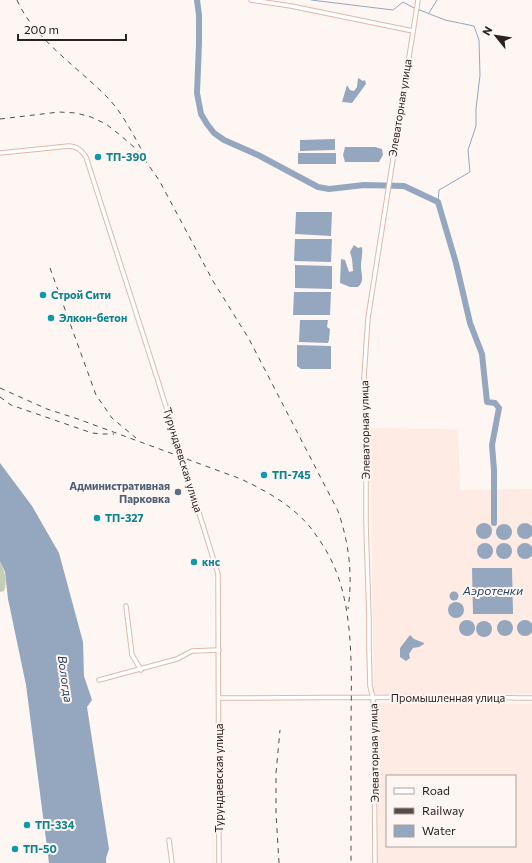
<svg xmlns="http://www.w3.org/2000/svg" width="532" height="863" font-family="Commissioner,sans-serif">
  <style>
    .built { fill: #feebe3; fill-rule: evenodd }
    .green { fill: #c6cdb2 }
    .water { fill: #95a7bf }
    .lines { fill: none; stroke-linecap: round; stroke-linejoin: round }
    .stream { stroke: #95a7bf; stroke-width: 1 }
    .river { stroke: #95a7bf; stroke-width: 6 }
    .minor-casing { stroke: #dfb8a9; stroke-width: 5.5 }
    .minor { stroke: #fff; stroke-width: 3.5 }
    .rail { stroke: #584b46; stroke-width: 1; stroke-dasharray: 5 5; stroke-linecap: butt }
    .culture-dot { fill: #0f9aa8; stroke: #fef6f3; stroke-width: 1.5 }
    .service-dot { fill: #5c6f8a; stroke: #fef6f3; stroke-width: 1.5 }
    .labels { text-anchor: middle; stroke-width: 4; stroke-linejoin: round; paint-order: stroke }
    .street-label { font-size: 11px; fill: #2e201a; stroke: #fef6f3 }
    .culture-label { font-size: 11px; font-weight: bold; fill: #0d838f; stroke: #fef6f3; text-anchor: start }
    .service-label { font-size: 11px; font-weight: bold; fill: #4e5e75; stroke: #fef6f3; text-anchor: end }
    .water-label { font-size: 12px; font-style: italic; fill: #274266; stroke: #fef6f3 }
  </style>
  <rect width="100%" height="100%" fill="#fef6f3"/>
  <!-- built -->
  <g class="built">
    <path d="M370,428l88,1 2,61 72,-1v205h-158z"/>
    <path d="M378,703l154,1v159h-154zM387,776h128v70h-128z"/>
  </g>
  <!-- green -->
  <path class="green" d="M0,561c4,9 8,20 4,30l-4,1z"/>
  <!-- water -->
  <g class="water">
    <path d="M358,78l5,3 2,-1 1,4 -14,19 -10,-1 5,-17 3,5 4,1 3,-4z"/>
    <path d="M335,139v11l-35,1v-11z"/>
    <path d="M345,147h30l7,2 1,6 -4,7h-34l-2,-7z"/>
    <rect x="298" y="153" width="38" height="11"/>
    <path d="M296,212h36l-1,24 -36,-2z"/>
    <path d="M295,239h37l-1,23 -37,-1z"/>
    <path d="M354,245l4,3 4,-1c1,7 -1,13 -1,19 0,9 4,15 -3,21h-8l-10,-4 1,-24 4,1 4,12 4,-1 -1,-12 -2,-7z"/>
    <path d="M295,265l37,1v23l-37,-1z"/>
    <path d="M294,292h37l-1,23h-37z"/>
    <path d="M300,320h28l-1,7 3,2 -1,11 -1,3 -29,-1z"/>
    <path d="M297,345l34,1v23h-30l-4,-3z"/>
    <path d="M0,463l32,43 27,47 24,89 1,34 8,24 -5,7 22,142 -3,9v5h-57l-23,-178 -18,-86 -3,-27 -5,-11z"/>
    <circle cx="484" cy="531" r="8"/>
    <circle cx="525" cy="531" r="8"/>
    <circle cx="504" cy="532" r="8"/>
    <circle cx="504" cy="551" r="8"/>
    <circle cx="485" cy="551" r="8"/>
    <circle cx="525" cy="551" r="8"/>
    <path d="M472,568h40l1,46h-40z"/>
    <circle cx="454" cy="596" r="4.5"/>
    <circle cx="456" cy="610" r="8"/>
    <circle cx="505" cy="628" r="8"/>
    <circle cx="467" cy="628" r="8"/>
    <circle cx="525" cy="628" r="8"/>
    <circle cx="484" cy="629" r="8"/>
    <path d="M410,635l4,4 10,4v1l-5,3 -6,1 -4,6 1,4 -4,3 -6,-4v-9z"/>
  </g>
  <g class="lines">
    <!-- stream -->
    <g class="stream">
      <path d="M311,0l82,10 10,-8 11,6"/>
      <path d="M417,9l28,11 29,6 5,14 1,35 -4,34v17l-8,24 2,22 -31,18 -1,12"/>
      <path d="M429,13l8,-13"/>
    </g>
    <!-- river -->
    <path class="river" d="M197,0l2,15v28l-2,50 4,21 6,10 7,9 10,7 34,15 60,32 11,2 35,-4 40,1 34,16 18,61 14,60 12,31 5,48 8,1 4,5 -7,37 2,25v53"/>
    <defs>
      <g id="minor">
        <path d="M251,0l40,6 122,25"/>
        <path d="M0,153l69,-7c9,1 12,4 17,11l72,224 60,193 1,289"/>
        <path d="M126,606l6,49 9,15"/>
        <path d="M99,680l78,-21 15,-8 27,-1"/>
        <path d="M219,698c104,0 209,-2 313,0"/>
        <path d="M169,840l3,23"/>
        <path d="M375,863l-1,-143 -1,-22 -3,-12 -1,-37v-30l-3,-95v-92l-2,-55 4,-59 50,-318"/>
      </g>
    </defs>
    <!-- minor casing -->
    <use href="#minor" class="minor-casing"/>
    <!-- minor -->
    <use href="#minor" class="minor"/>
    <!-- rail -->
    <g class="rail">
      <path d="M17,0c16,38 63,69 91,98 16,17 25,37 36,56"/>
      <path d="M0,119l59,-7 17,1 15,4 15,7 14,11 15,13 12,15 12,17 54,101 36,58 89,172c11,32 15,64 10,98"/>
      <path d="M50,268l46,127 16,23 24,20"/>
      <path d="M0,388l47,21 31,10 163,60c25,12 51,26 69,48 10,13 20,28 26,44 19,48 15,111 15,162 0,43 0,87 0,130"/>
      <path d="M0,397l11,8 81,28 11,1h11"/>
      <path d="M279,863l-3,-50v-40l4,-43"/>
    </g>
  </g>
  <!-- markers -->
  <g class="culture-dot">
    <circle cx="98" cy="157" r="4"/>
    <circle cx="43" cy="295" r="4"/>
    <circle cx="51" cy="318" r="4"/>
    <circle cx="264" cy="475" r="4"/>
    <circle cx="97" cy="518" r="4"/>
    <circle cx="194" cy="562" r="4"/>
    <circle cx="27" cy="825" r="4"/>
    <circle cx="15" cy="849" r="4"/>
  </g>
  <circle class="service-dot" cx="178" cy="492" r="4"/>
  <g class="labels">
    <!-- street labels -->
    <g class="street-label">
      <text transform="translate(400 108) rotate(-81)" y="4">Элеваторная улица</text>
      <text transform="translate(365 430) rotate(-91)" y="4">Элеваторная улица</text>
      <text transform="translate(183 460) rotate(73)" y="4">Турундаевская улица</text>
      <text x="448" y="702">Промышленная улица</text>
      <text transform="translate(374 753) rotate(-91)" y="4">Элеваторная улица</text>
      <text transform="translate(219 778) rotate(-90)" y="4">Турундаевская улица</text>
    </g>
    <!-- culture labels -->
    <g class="culture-label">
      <text x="106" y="161">ТП-390</text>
      <text x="51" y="299">Строй Сити</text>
      <text x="59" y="322">Элкон-бетон</text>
      <text x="272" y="479">ТП-745</text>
      <text x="105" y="522">ТП-327</text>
      <text x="202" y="566">кнс</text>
      <text x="35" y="829">ТП-334</text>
      <text x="23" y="853">ТП-50</text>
    </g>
    <!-- service labels -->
    <g class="service-label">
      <text x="170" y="490">Административная<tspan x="170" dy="13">Парковка</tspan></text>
    </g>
    <!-- water labels -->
    <g class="water-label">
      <text x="493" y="595">Аэротенки</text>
      <text transform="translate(65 679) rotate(82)" y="4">Вологда</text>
    </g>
  </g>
  <!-- legend -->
  <rect x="386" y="775" width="130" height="72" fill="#fef6f3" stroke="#aba09c"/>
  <rect x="394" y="788" width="20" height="6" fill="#ffffff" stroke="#aba09c"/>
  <text x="422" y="795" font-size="12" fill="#2e201a">Road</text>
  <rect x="394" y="808" width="20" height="6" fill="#584b46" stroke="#aba09c"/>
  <text x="422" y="815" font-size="12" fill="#2e201a">Railway</text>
  <rect x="394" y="825" width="20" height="12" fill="#95a7bf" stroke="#aba09c"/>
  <text x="422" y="835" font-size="12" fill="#2e201a">Water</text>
  <!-- north arrow -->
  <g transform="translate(496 36) rotate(300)" stroke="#fef6f3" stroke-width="3" paint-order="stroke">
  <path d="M0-3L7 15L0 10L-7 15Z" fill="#2e201a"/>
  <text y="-6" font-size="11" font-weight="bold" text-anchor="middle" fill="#2e201a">N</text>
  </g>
  <!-- scale -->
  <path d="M18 34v6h108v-6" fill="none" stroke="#2e201a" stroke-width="2"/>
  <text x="24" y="34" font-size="12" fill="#2e201a" stroke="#fef6f3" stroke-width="3" paint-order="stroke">200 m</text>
</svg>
